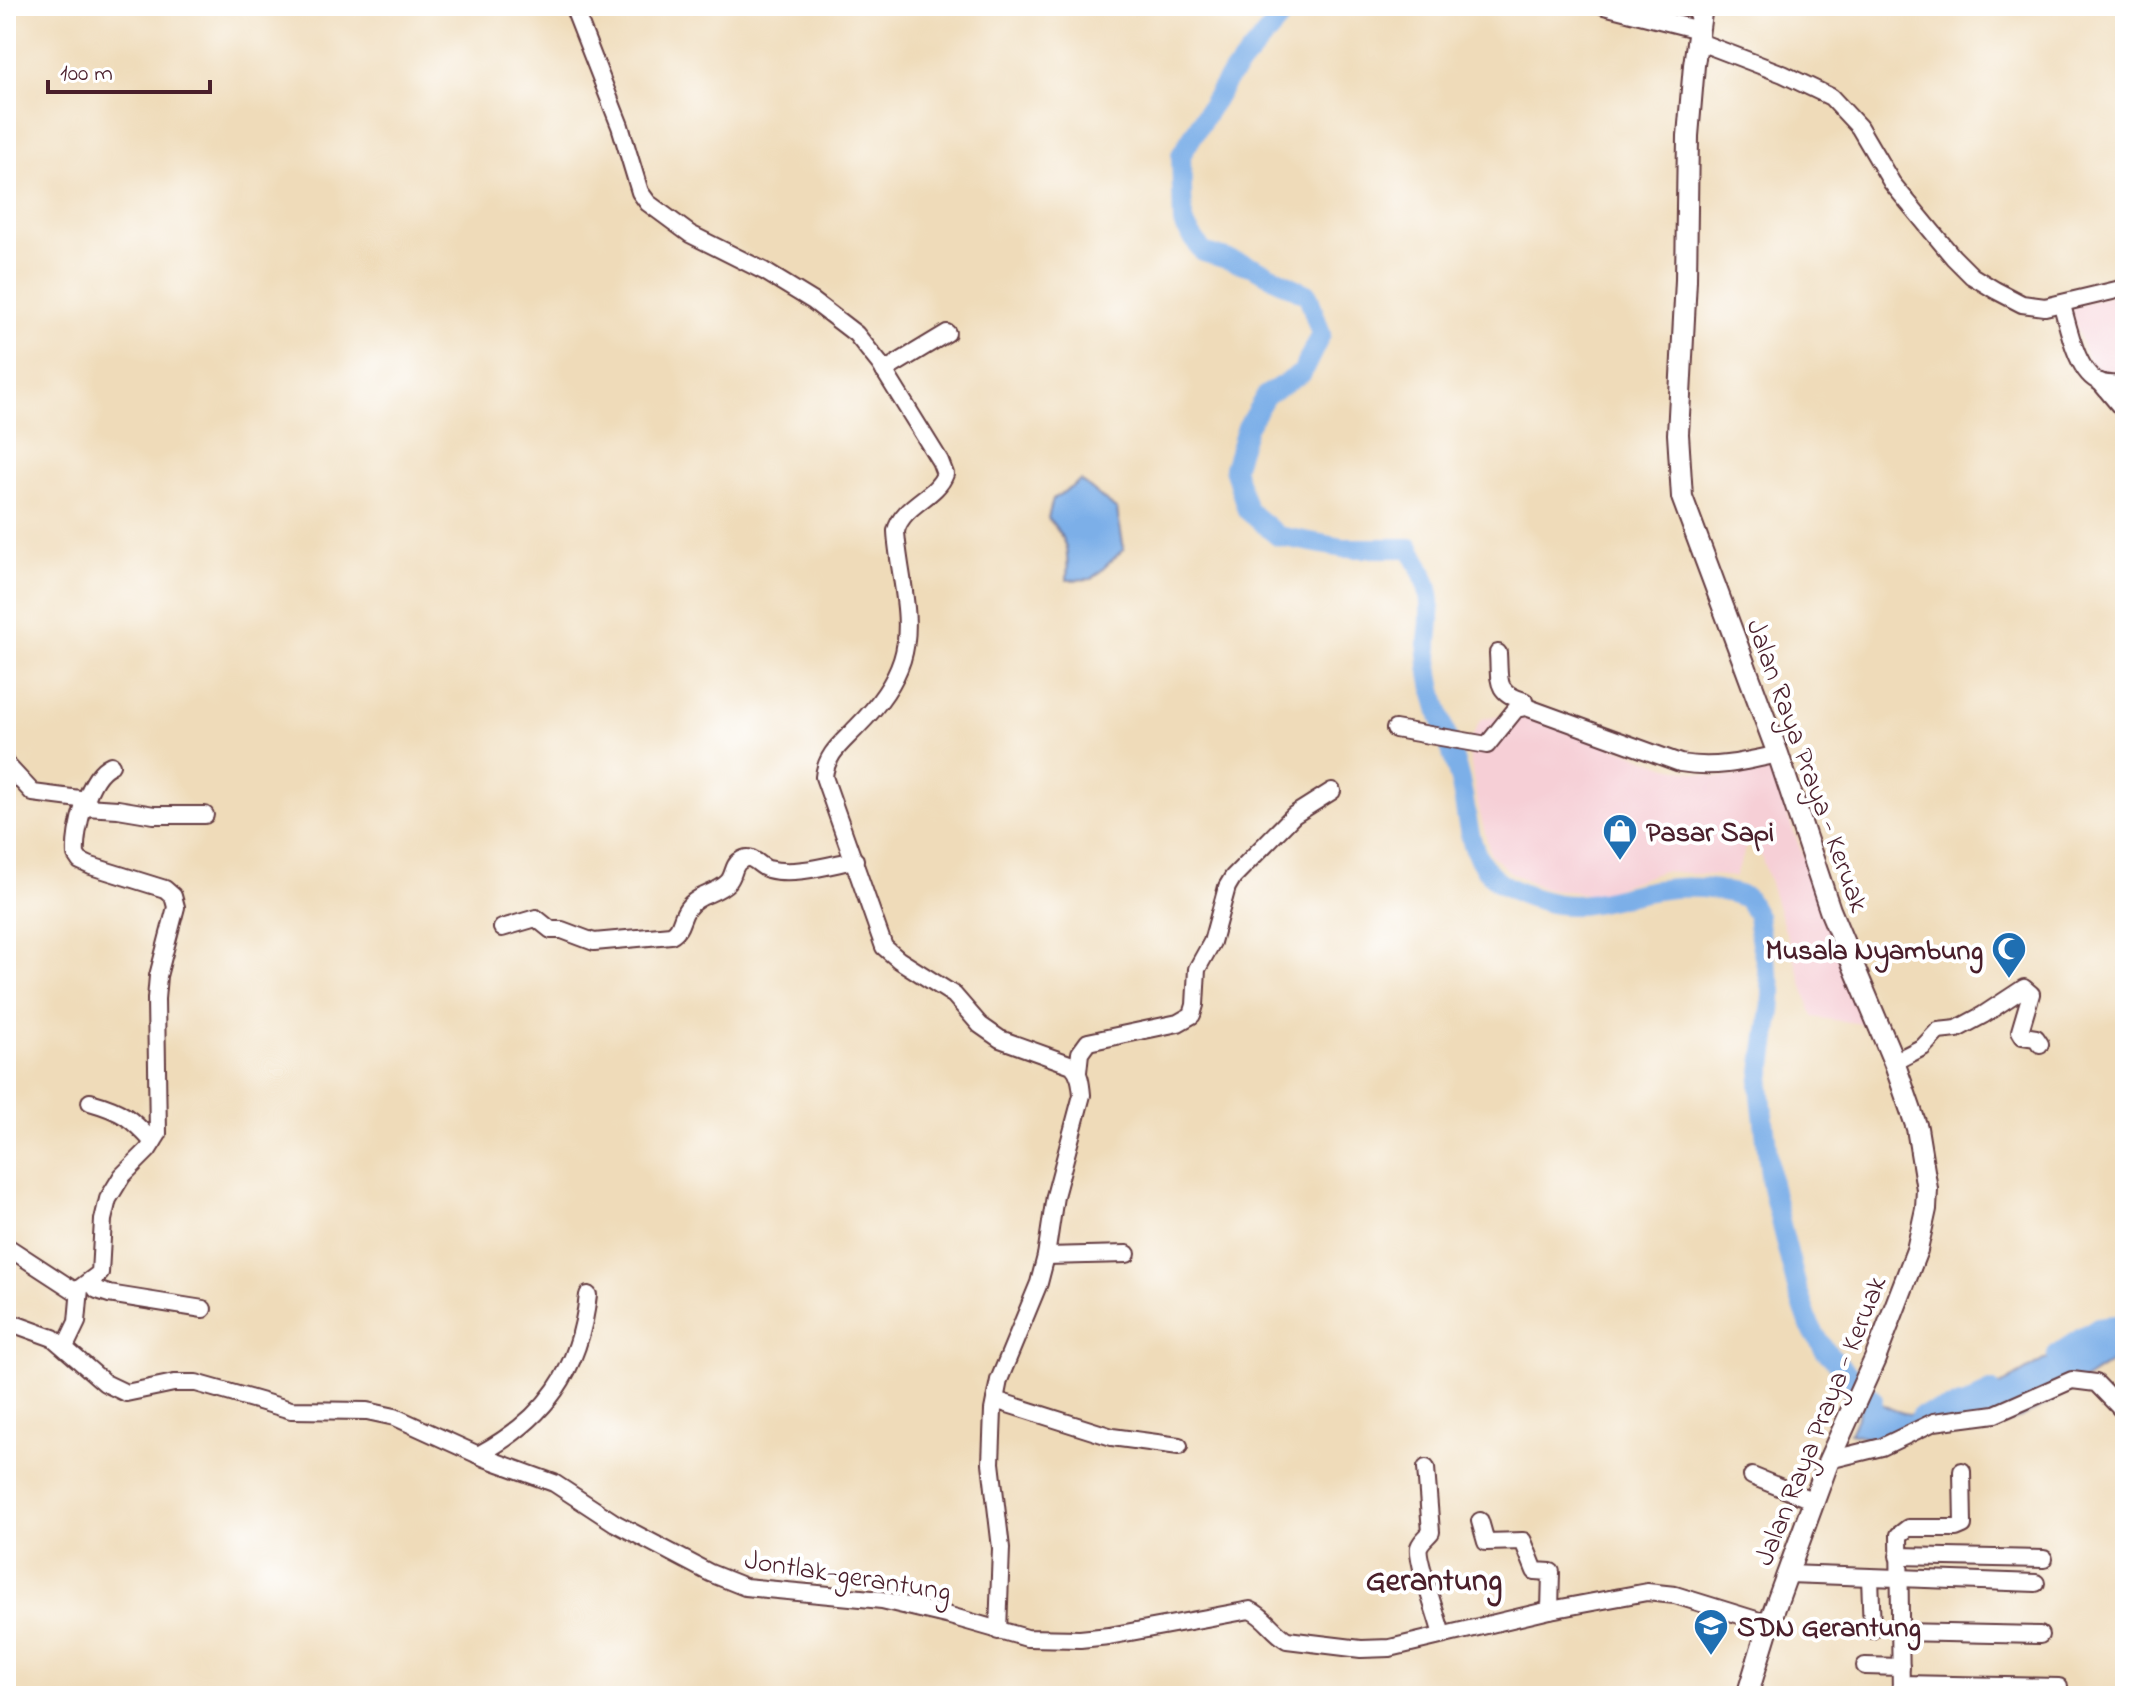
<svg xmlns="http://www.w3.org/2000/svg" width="2131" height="1702" font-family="'Indie Flower',sans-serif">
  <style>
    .built { fill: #f6cfd6 }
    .water { fill: #7cafe8; stroke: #63678a; stroke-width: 2 }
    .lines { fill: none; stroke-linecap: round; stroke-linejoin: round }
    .river { stroke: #7cafe8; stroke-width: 20 }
    .minor-casing { stroke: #633b40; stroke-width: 20 }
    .major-casing { stroke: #633b40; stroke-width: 24 }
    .minor { stroke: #fff; stroke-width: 16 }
    .major { stroke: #fff; stroke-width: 20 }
    .labels { text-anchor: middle; stroke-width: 8; stroke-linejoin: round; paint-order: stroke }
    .street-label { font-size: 28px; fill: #4a1f2b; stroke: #fff }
    .poi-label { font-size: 28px; font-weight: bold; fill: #4a1f2b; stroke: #fff; text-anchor: start }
    .quarter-label { font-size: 32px; font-weight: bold; fill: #4a1f2b; stroke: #fff }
  </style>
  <rect width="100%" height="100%" fill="#fff"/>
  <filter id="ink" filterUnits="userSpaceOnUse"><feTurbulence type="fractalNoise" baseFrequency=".0125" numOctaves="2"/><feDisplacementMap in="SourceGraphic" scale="16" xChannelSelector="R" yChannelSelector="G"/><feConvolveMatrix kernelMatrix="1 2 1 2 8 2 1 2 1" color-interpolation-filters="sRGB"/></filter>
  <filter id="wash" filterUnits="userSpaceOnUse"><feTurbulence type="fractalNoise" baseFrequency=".006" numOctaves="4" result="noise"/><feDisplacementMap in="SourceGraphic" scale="32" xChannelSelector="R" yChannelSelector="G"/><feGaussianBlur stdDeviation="1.8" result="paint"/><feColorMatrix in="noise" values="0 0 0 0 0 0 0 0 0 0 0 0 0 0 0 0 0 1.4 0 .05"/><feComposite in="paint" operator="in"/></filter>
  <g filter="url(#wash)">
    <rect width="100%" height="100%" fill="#efdbb9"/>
    <!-- built -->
    <g class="built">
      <path d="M2125,291v17l-11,71 -21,-3 -23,-68z"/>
      <path d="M1524,713l144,54 50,10 23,-2 28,-7 100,257 -56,-8 -60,-186 -18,46 -72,-6 -67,24 -54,-7 -32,-16 -20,-18 -14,-56 -8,-53 13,-26z"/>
    </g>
    <!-- water -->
    <g class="water">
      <path d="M1081,481l36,29 7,39 -32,30 -25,1c2,-28 0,-41 -19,-62l5,-19z"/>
      <path d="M2125,1323v30l-81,53 -49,23 -77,-3 -27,17 -41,-10 17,-39c34,27 59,24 100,11l135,-79z"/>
    </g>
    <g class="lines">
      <!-- river -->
      <g class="river">
        <path d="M1291,6l-64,74 -46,75 2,68 20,29 50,15 55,28 13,39 -19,39 -36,22 -19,32 -13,41 13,42 31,26 65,12h67c13,23 22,42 20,69 0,12 -3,24 -2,36 2,43 20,83 31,124 9,32 6,71 31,97 13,14 36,22 54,27 40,12 74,-6 113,-11 32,-5 60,-3 90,8l10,18 4,28 11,45v14l-12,83 11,97 11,46 16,63 12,34 14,23 49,51"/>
        <path d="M2057,1354l41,-27 27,-3"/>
        <path d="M1920,1416l48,-12 23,-13"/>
      </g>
    </g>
  </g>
  <g filter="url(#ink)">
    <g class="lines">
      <defs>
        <g id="minor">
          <path d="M573,6l47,120 20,66 8,11 42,31 74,37 49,30 43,33 24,30 60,97 5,13c-8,23 -43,31 -49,57 2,41 19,88 6,129 -8,25 -27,49 -45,67 -15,16 -31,27 -33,50l60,170 15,13 55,35 26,30 20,14 72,26c8,8 9,19 10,30l-27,101 -9,60 -7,27 -40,97 -6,30 -2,53 10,85 -3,83"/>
          <path d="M1604,6l95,24"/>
          <path d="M1697,41l86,33 48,23 28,30 33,56 61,74 19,19 23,14 27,14 23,3 80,-19"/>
          <path d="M2062,305c6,21 15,69 38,77 7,3 17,2 25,3"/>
          <path d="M884,371l63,-38"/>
          <path d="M2100,382l25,30"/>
          <path d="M1498,653c2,27 -4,39 26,48l2,6"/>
          <path d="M1395,729l92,16 29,-36 10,-2 154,56c35,6 63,-1 98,-9"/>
          <path d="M6,764l27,29 54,7"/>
          <path d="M85,807l33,2 36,6h51"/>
          <path d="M502,928l34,-10 15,12h11l32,12 77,-7c11,-6 9,-16 16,-26 10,-15 30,-15 41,-27 6,-6 5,-17 12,-21 12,-9 18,5 28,8 26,7 61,-4 87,-9"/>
          <path d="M1894,1062l29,-15 15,-16 19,-2 26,-14 41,-27 7,6 -11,37 3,5 13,2 4,6"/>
          <path d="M1078,1072l2,-19 8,-11 90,-19 14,-8 3,-10 2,-36 15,-27 15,-55 6,-10 61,-62 38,-24"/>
          <path d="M90,1102c32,9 41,16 63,40"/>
          <path d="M6,1246l72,47"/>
          <path d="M1046,1256l81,-2"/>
          <path d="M90,1281l7,9 12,4 94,15"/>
          <path d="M6,1321l47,17 52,45 21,10 48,-10h22l95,27 76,1 28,6 90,41 69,25 61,40 95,50 35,14 137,13 68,16 77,22 53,1 29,-3 141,-26c15,6 23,22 37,30l74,9 29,-1 160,-38 97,-18 28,3 94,29"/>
          <path d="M65,1347l12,-25 3,-34 20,-15 3,-53 5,-21 14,-23 26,-26 10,-16 -2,-135 2,-23 18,-69 -3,-11 -8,-7 -74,-23 -11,-5 -4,-6c-2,-24 12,-80 35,-90"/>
          <path d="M995,1400l117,37 67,9"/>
          <path d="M478,1455c67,-36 102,-84 110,-160"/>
          <path d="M1829,1460l53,-13 52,-25 61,-8 77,-34 24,3 29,30"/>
          <path d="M1426,1468l5,64c-4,5 -10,9 -12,15 -3,11 19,72 23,88"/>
          <path d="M1752,1476l62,25"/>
          <path d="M1480,1521l6,21 37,-1 12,30 16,1 -1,38"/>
          <path d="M1898,1556l146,3"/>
          <path d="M1788,1574l248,9"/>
          <path d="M1870,1578l2,52"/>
          <path d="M1900,1632l140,3"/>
          <path d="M1865,1666l36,1"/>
          <path d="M1901,1684l158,3"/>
          <path d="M1901,1696l-2,-161 9,-7h48l7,-3 -1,-54"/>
        </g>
        <path id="major" d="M1702,6l-8,59 -6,71 -2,144 -8,154 4,63 96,257 52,156 64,152 23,66 10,61 -1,20 -9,41 -42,109 -46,101 -60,164 -22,72"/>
      </defs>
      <!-- minor casing -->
      <use href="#minor" class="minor-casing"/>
      <!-- major casing -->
      <use href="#major" class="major-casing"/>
      <!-- minor -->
      <use href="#minor" class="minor"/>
      <!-- major -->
      <use href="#major" class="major"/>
    </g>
  </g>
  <!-- icons -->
  <defs>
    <symbol id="shop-pin" viewBox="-11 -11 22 30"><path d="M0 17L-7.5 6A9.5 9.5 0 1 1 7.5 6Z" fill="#1f6fb2" stroke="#fff"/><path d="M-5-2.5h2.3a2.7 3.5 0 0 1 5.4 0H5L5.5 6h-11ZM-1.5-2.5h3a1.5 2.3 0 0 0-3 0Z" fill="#fff"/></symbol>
    <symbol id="mosque-pin" viewBox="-11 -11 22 30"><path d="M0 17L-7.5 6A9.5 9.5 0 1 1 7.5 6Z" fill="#1f6fb2" stroke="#fff"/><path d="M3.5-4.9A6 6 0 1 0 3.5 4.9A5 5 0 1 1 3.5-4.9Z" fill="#fff"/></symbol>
    <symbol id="school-pin" viewBox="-11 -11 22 30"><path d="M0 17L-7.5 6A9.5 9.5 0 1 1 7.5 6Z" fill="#1f6fb2" stroke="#fff"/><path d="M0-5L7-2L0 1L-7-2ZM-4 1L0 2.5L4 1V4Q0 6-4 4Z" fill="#fff"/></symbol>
  </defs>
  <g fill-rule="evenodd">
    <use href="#shop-pin" x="1600" y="811" width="40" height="54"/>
    <use href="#mosque-pin" x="1989" y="929" width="40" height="54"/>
    <use href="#school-pin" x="1691" y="1606" width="40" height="54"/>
  </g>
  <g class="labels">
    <!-- street labels -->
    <g class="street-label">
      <text transform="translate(1809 765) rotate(70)" y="10">Jalan Raya Praya - Keruak</text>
      <text transform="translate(1819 1420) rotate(-68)" y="10">Jalan Raya Praya - Keruak</text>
      <text transform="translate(848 1574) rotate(9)" y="10">Jontlak-gerantung</text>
    </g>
    <!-- poi labels -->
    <g class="poi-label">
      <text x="1646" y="841">Pasar Sapi</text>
      <text x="1983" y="959" text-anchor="end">Musala Nyambung</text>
      <text x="1737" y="1636">SDN Gerantung</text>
    </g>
    <!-- quarter labels -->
    <g class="quarter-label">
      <text x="1434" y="1590">Gerantung</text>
    </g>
  </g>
  <!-- margin -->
  <rect width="2131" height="1702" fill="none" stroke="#fff" stroke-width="32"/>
  <!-- scale -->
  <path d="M48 80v12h162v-12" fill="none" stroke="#4a1f2b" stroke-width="4"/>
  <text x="60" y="80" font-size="24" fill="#4a1f2b" stroke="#ffffff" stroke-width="6" paint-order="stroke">100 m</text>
</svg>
